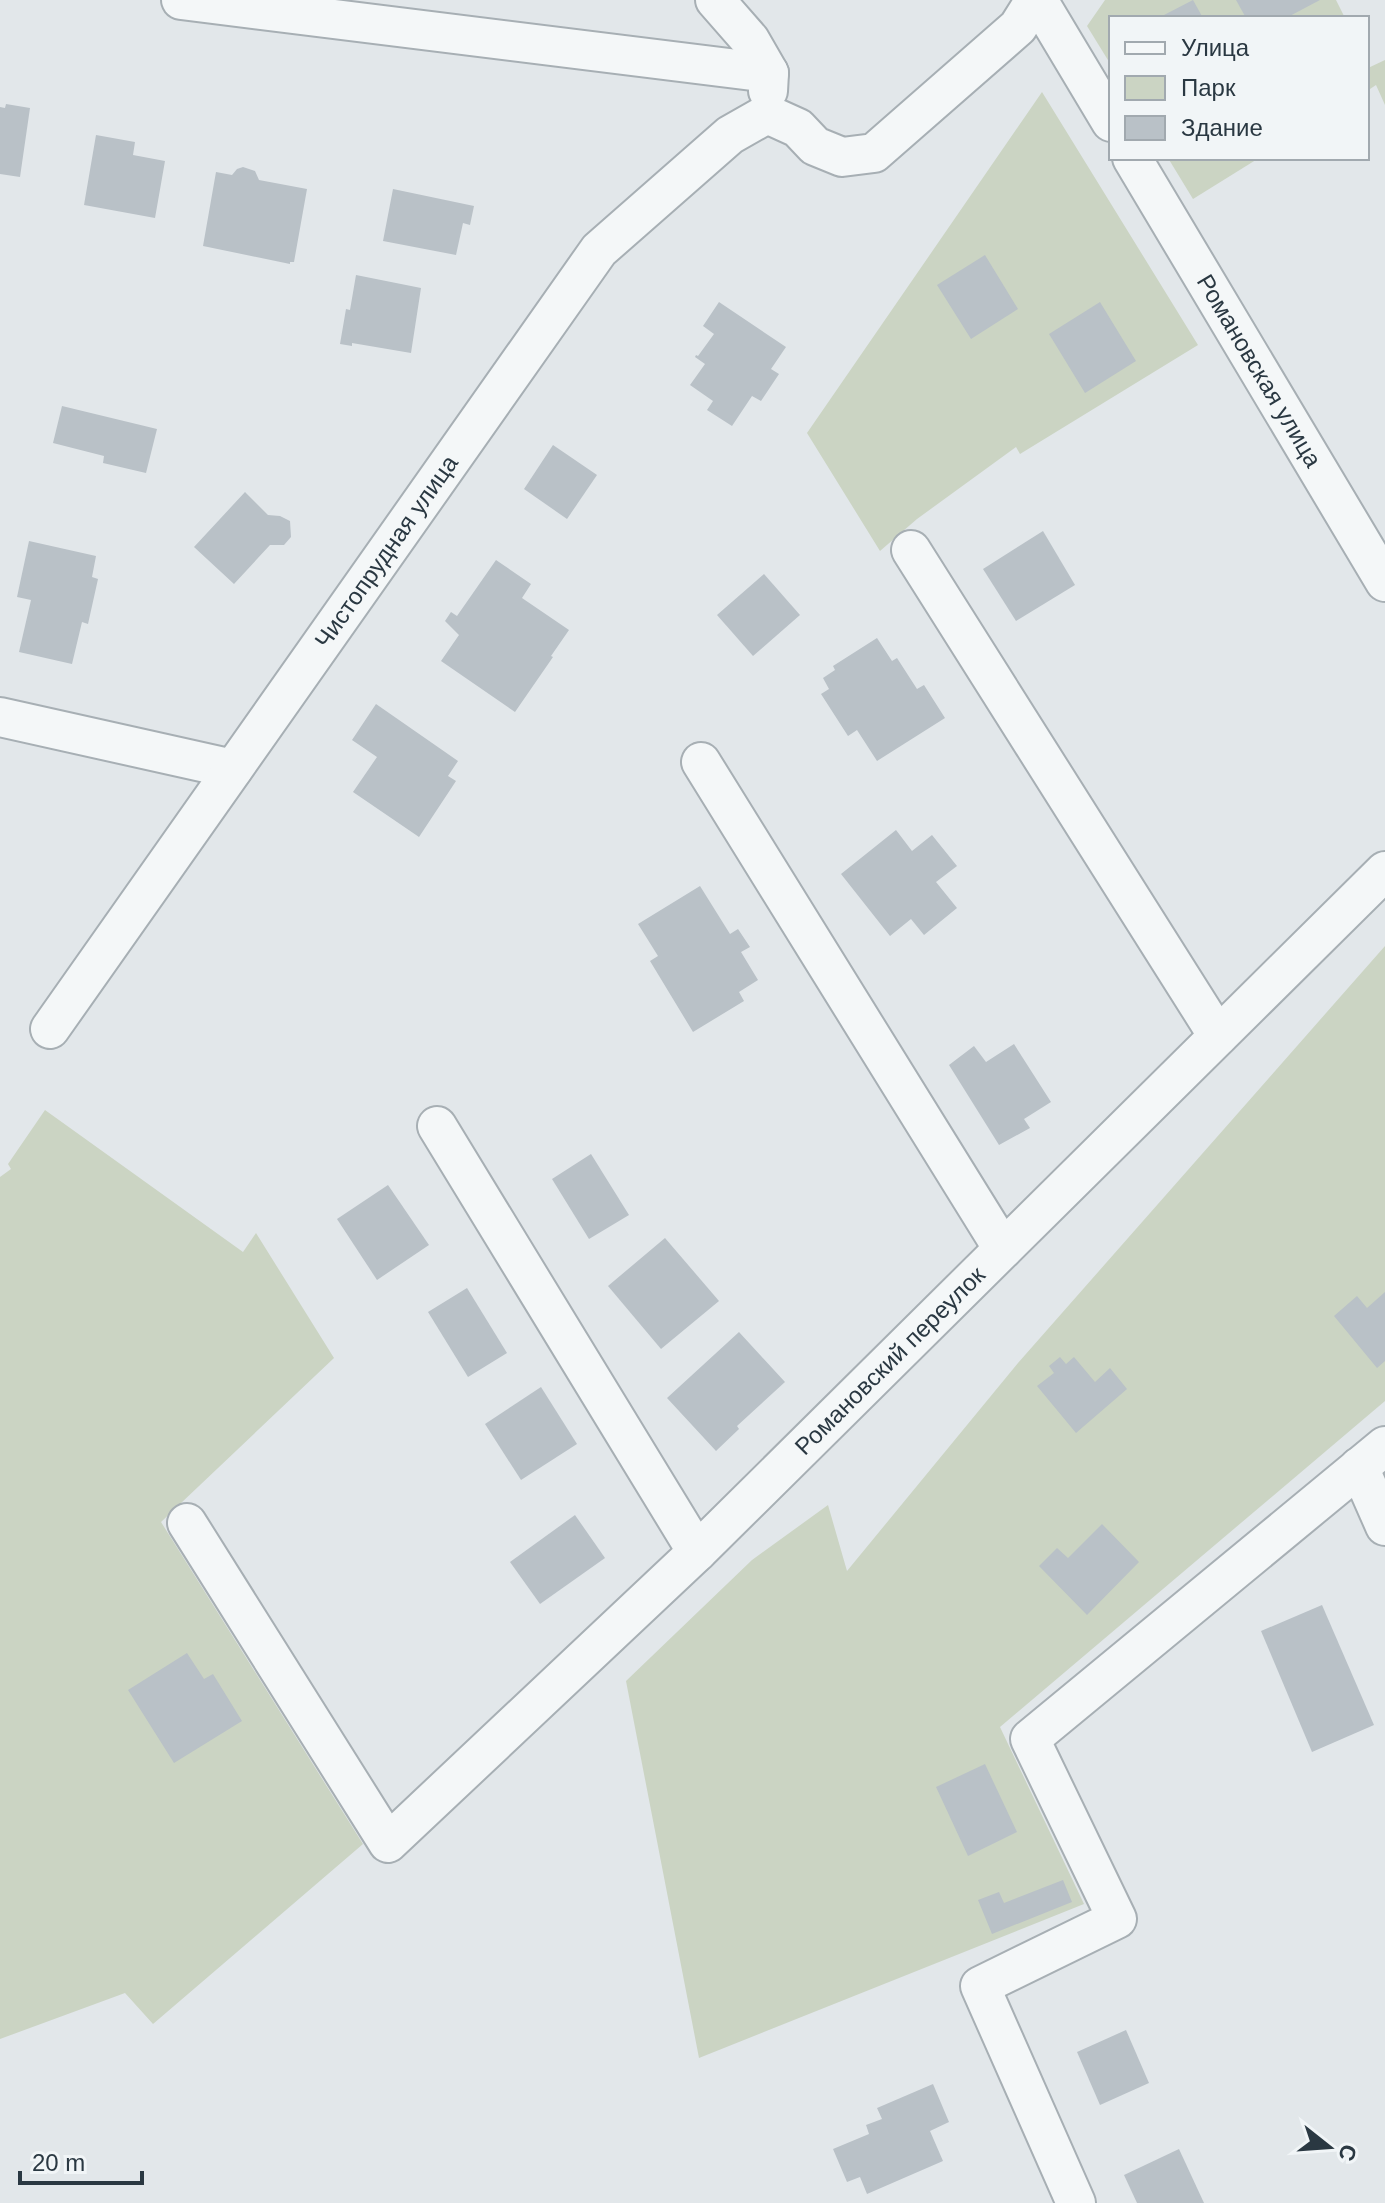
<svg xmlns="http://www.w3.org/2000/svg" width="1385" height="2203" font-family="Helvetica,sans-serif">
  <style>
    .green { fill: #cbd4c3 }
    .building { fill: #b9c1c7 }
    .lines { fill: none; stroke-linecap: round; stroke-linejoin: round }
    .minor-casing { stroke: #a7afb4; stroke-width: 42 }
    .minor { stroke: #f4f7f8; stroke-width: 38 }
    .labels { text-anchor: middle; stroke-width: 6; stroke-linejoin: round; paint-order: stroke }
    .street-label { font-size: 24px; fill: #2a3842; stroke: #f1f5f7 }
  </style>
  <rect width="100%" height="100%" fill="#e2e7ea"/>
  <!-- green -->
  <g class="green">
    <path d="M1105,0h231l9,18h-234v47l-24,-39z"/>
    <path d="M1385,60v45l-9,-20 -9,6v-25l1,2z"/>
    <path d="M1042,92l156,253 -178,109 -4,-7 -99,72 -37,32 -73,-118z"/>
    <path d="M1168,158h91l-66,41z"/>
    <path d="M1385,946v455l-385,326 84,177 -385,154 -73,-377 126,-121 76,-55 19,66 171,-208z"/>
    <path d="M45,1110l198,142 13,-19 78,125 -173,164 202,322 -210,180 -28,-31 -125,46v-862l11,-8 -3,-5z"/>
  </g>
  <!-- building -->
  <g class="building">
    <path d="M1193,0l10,18h-38l-1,-3z"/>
    <path d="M1236,0h84l-34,18h-40z"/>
    <path d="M6,104l24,4 -10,69 -20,-3v-67l5,1z"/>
    <path d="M96,135l39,7 -2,13 32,6 -10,57 -71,-13z"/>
    <path d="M243,167l12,4 4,9 48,9 -13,73h-4v2l-87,-18 13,-74 16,3 5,-6z"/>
    <path d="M393,189l81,17 -4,19 -7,-2 -7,32 -73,-14z"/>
    <path d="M985,255l33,54 -47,30 -34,-54z"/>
    <path d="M356,275l65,13 -10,65 -59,-10v3l-12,-2 6,-35 4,1z"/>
    <path d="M719,302l67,45 -15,22 8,5 -18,27 -9,-5 -20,30 -25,-16 6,-9 -23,-16 15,-21 -10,-7 1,-2 2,1 16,-22 -11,-8z"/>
    <path d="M1100,302l36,59 -51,32 -36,-59z"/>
    <path d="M62,406l95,23 -11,44 -43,-10 1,-7 -51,-13z"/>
    <path d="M553,445l44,30 -30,44 -43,-30z"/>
    <path d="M245,492l23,23 12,1 10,5 1,16 -7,8h-14l-36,39 -40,-37z"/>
    <path d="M1043,531l32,54 -59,36 -33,-52z"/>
    <path d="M29,541l67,15 -4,21 6,2 -10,45 -6,-2 -10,42 -53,-12 12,-52 -14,-3z"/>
    <path d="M496,560l35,24 -9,14 47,32 -18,26 2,1 -38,55 -74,-51 18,-26 -14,-14 6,-9 6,4z"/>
    <path d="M764,574l36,41 -47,41 -36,-41z"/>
    <path d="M877,638l15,23 5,-3 20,31 7,-4 21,33 -68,43 -20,-31 -9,6 -27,-42 8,-5 -6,-11 12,-8 -2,-4z"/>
    <path d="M376,704l82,57 -10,15 8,5 -37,56 -66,-45 24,-35 -25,-17z"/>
    <path d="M896,830l16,21 20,-16 25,31 -21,16 21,26 -33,27 -13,-16 -21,17 -49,-62z"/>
    <path d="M700,886l30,48 8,-5 12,18 -9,5 17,28 -19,12 5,9 -51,31 -43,-71 8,-5 -20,-32z"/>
    <path d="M1014,1044l37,58 -27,17 6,9 -31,17 -50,-80 25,-19 12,16z"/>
    <path d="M591,1154l38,61 -40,24 -37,-60z"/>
    <path d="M388,1185l41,60 -52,35 -40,-61z"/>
    <path d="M665,1238l54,63 -58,48 -53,-63z"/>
    <path d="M467,1288l40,65 -39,24 -40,-65z"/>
    <path d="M1385,1292v69l-8,7 -43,-52 23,-20 10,12z"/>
    <path d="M739,1332l46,50 -48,44 2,3 -23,22 -49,-53z"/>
    <path d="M1060,1357l6,7 8,-7 21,25 15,-14 17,21 -51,44 -39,-47 17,-13 -5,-7z"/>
    <path d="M541,1387l36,57 -56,36 -36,-56z"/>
    <path d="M575,1515l30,43 -65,46 -30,-42z"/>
    <path d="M1102,1524l37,38 -52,53 -48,-49 18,-18 11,10z"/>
    <path d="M1322,1605l52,120 -62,27 -51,-121z"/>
    <path d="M187,1653l17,26 9,-5 29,47 -68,42 -46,-73z"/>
    <path d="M985,1764l32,68 -49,24 -32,-69z"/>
    <path d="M1063,1880l9,22 -80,32 -14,-34 21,-8 5,11z"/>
    <path d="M1126,2030l23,53 -49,22 -23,-53z"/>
    <path d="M933,2084l16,38 -19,9 13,30 -76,33 -7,-17 -13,5 -14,-33 36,-15 -3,-9 16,-6 -5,-11z"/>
    <path d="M1179,2149l25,54h-67l-13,-28z"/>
  </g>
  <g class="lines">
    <defs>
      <g id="minor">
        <path d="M181,0l588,73"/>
        <path d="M715,0l35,40 19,33 -1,18"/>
        <path d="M1038,0l73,122"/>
        <path id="s1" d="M1132,158l253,424"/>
        <path d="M911,550l307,486"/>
        <path d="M0,717l233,52"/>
        <path d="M701,762l302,487"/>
        <path id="s2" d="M50,1029l549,-779 131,-115 37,-21 31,14 17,18 27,11 32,-4 144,-126 17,-27"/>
        <path d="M437,1126l260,426"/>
        <path d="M1359,1467l26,59"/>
        <path id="s3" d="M187,1523l201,320 309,-291 688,-681"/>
        <path d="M1076,2203l-96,-217 137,-67 -87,-180 355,-293"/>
      </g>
    </defs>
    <!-- minor casing -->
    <use href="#minor" class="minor-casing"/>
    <!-- minor -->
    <use href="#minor" class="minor"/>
  </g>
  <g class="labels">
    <!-- street labels -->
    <g class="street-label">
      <text dy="8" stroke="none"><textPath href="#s1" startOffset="248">Романовская улица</textPath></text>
      <text dy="8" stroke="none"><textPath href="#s2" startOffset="584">Чистопрудная улица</textPath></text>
      <text dy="8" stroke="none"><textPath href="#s3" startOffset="1074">Романовский переулок</textPath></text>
    </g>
  </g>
  <!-- legend -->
  <rect x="1109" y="16" width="260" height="144" fill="#f1f5f7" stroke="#a1a9af" stroke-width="2"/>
  <rect x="1125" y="42" width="40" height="12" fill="#f4f7f8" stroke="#a1a9af" stroke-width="2"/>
  <text x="1181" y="56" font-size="24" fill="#2a3842">Улица</text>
  <rect x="1125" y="76" width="40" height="24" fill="#cbd4c3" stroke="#a1a9af" stroke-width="2"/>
  <text x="1181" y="96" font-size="24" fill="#2a3842">Парк</text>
  <rect x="1125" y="116" width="40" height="24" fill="#b9c1c7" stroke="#a1a9af" stroke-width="2"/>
  <text x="1181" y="136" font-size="24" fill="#2a3842">Здание</text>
  <!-- north arrow -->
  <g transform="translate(1329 2147) rotate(107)" stroke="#f1f5f7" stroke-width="6" paint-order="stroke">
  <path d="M0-6L14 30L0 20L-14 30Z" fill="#2a3842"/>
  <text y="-12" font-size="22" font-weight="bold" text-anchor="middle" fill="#2a3842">С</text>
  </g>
  <!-- scale -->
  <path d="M20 2171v12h122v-12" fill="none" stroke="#2a3842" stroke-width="4"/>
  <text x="32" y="2171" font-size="24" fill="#2a3842" stroke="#f1f5f7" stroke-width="6" paint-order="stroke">20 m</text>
</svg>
